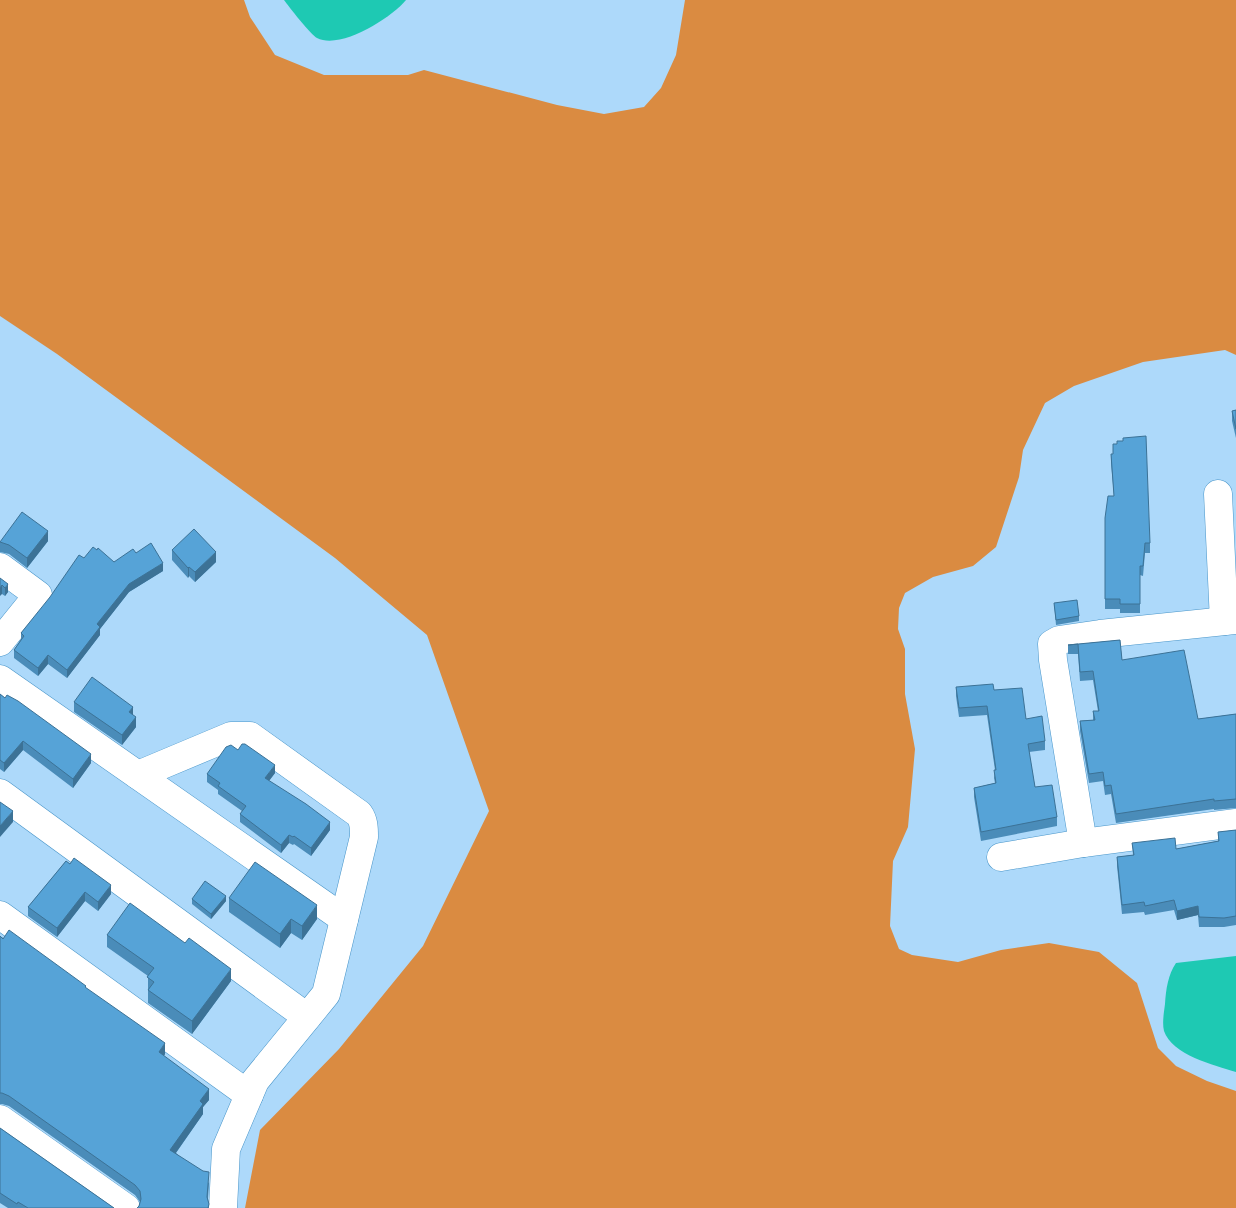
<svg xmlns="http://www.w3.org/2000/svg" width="1236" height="1208" font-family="'Open Sans',sans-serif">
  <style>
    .forest { fill: #da8b41 }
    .water { fill: #1ec9b3 }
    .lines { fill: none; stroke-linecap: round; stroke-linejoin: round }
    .minor-casing { stroke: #4895c9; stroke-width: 29 }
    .minor { stroke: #fff; stroke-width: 28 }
    .wall { fill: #4a8cb9 }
    .shaded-wall { fill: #3c7296 }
    .building { fill: #56a3d7; stroke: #3c7296 }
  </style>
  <rect width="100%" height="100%" fill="#add9fa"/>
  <!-- forest -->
  <path class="forest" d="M0,0h244l6,17 25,38 49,20h84l16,-5 133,35 47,9 40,-7 17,-19 15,-33 9,-55h551v355l-11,-5 -82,12 -69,24 -29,17 -22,47 -4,27 -23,70 -23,19 -40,11 -28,16 -6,15 -1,21 7,20v45l10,55 -7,78 -15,34 -3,65 9,23 13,6 46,7 43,-12 48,-7 50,9 38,31 21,65 18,18 31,15 29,10v117h-991l15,-78 79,-81 84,-103 66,-135 -62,-176 -92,-77 -278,-204 -57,-38z"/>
  <!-- water -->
  <g class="water">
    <path d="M284,0h122c-15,18 -65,50 -89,38 -6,-3 -28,-31 -33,-38z"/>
    <path d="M1236,956v116c-22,-7 -64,-17 -72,-41 -2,-8 0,-19 1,-27 1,-15 3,-29 11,-41z"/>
  </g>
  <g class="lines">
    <defs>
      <g id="minor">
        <path d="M1218,494l6,127"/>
        <path d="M0,567l38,28 -38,47"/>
        <path d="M0,679l344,240"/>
        <path d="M138,775l93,-39h19l109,78c5,7 5,14 5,23l-38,157 -71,87 -29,68 -3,59"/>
        <path d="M0,793l307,224"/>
        <path d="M1083,843l-30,-183 -1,-16 7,-4 41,-6 136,-14"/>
        <path d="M1001,857l82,-14 153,-20"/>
        <path d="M0,915l249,180"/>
        <path d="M0,1119l126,89"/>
      </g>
    </defs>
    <!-- minor casing -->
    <use href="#minor" class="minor-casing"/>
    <!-- minor -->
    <use href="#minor" class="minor"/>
  </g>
  <!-- wall -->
  <g class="wall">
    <path d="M1236,410v28l-4,-17v-10z"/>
    <path d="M1113,444l37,99v10h-5l-2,23 -3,-1v38h-20v-4h-15v-91l9,-22 -3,-33v-9h2z"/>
    <path d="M48,541l-21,27 -18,-14 -9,-2v-10z"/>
    <path d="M172,550l44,12 -21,20 -6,-6 -1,2 -16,-18z"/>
    <path d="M136,553l27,18 -34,21 -29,37v6l-33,43 -19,-14 -10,12 -24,-18v-8l7,-11v-6l63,-75 30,4z"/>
    <path d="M0,578l8,14 -3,4 -3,-2z"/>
    <path d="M1054,603l25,13v5l-23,4z"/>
    <path d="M1120,640l2,20 76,59 38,-5v94l-22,2v-1l-98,14 -5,-29 -6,1 -2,-14 -14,2 -9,-52v-10l13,-1v-9h5l-5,-31 -13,1 -2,-27h-10v-9z"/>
    <path d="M956,687l38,3 32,29 19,22v9l-16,2 6,35 22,30v9l-76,15 -7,-44v-9l21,-5 -1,-5 1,-8 -8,-55 -28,2 -3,-21z"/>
    <path d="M0,694l91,69 -18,25 -50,-38 -19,22 -4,-3z"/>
    <path d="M74,702l59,13 3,12 -14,18 -48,-33z"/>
    <path d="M275,773l-6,8 61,49 -19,26 -17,-12 -1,1 -4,-2 -8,10 -41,-31v-8l2,-3 -24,-17v-4l-11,-8v-8z"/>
    <path d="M1236,830v95l-12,2h-25l-1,-12 -21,5 -3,-10 -29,5 -1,-3 -22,2 -5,-48v-9l16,-2 -1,-12 44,6 42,-8v-9z"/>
    <path d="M66,861l45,33 -13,17 -13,-10 -28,36 -29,-21v-9z"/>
    <path d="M229,898l88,21 -15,21 -11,-7 -11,15 -51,-36z"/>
    <path d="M192,899l34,2 -15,18 -19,-15z"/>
    <path d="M107,935l124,46 -39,53 -44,-31v-27l-41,-29z"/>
    <path d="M0,936l86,52 79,66 -1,2 45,44 -6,7v7l-27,39 33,30 -1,16 1,9 -70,-2 1,-4 -5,-7 -126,-89 -7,-2h-2z"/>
    <path d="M0,1128l114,80h-106l-8,-5z"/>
  </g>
  <!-- shaded-wall -->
  <g class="shaded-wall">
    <path d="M48,531v10l-21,27v-10z"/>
    <path d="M216,552v10l-21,20v-10z"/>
    <path d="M163,563v8l-34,21 -29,37v6l-33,43v-8l30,-46 32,-40z"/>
    <path d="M189,567v9l-1,2v-10z"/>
    <path d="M8,584v8l-3,4v-8z"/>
    <path d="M2,585v9l-2,2v-8z"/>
    <path d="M48,655v9l-10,12v-8z"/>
    <path d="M133,707v9l-4,-4z"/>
    <path d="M136,717v10l-14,18v-10z"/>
    <path d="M23,741v9l-19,22v-9z"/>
    <path d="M91,754v9l-18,25v-9z"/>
    <path d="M275,765v8l-10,13v-8z"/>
    <path d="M13,811v11l-13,15v-11z"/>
    <path d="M330,822v8l-19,26v-8z"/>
    <path d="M289,835v8l-8,10v-8z"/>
    <path d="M111,885v9l-13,17v-9z"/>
    <path d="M85,892v9l-28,36v-9z"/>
    <path d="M226,896v5l-15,18v-5z"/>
    <path d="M317,905v14l-15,21v-14z"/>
    <path d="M1198,906v9l-21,5v-9z"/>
    <path d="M291,919v14l-11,15v-14z"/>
    <path d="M231,969v12l-39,53v-13z"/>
    <path d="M165,1043v11l-6,8v-10z"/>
    <path d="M209,1089v11l-6,7v7l-33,47v-11l30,-49z"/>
  </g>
  <!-- building -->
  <g class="building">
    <path d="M1236,410v19l-4,-18z"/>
    <path d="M1146,436l4,107h-5l-2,23h-3v38h-20v-5h-15v-81l3,-22h6l-3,-42h2v-10h4v-3h6v-3z"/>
    <path d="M22,512l26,19 -21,27 -18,-13 -9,-3z"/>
    <path d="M194,529l22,23 -21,20 -6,-5 -1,1 -16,-18z"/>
    <path d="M151,543l12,20 -34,21 -32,40 3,3 -33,43 -19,-15 -10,13 -24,-18 10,-14 -3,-3 29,-36 29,-42 5,3 9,-11 4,3 1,-2 16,14 19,-13 3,4z"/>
    <path d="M0,578l8,6 -3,4 -3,-3 -2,3z"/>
    <path d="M1077,600l2,16 -23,4 -2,-17z"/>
    <path d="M1120,640l2,20 62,-10 14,69 38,-5v85l-22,2v-2l-98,15 -5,-29 -6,1 -2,-14 -14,2 -9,-53 15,-1 -2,-9h6l-6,-40 -13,1 -2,-28 -10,1z"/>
    <path d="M92,677l41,30 -4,5 7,5 -14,18 -48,-33z"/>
    <path d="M993,684l1,6 28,-2 4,31 16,-3 3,25 -17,3 7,43 17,-2 5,32 -76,15 -7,-44 22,-5 -2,-13h2l-9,-64 -28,2 -3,-21z"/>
    <path d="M0,694l5,4 2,-3 11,6 73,53 -18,25 -50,-38 -19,22 -4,-3z"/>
    <path d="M242,744h3l30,21 -10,13 41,26 24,18 -19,26 -17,-12 -1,1 -4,-2 -8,10 -41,-31 6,-8 -28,-20 2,-3 -13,-9 19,-27 5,-2 7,5z"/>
    <path d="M0,802l13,9 -13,15z"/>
    <path d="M1236,830v86l-12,2 -25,-1 -1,-11 -21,5 -3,-11 -29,6 -1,-4 -22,3 -5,-48 17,-2 -2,-12 43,-5 1,11 43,-8 -1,-9z"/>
    <path d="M74,858l37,27 -13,17 -13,-10 -28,36 -29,-21 38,-46 4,3z"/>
    <path d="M255,862l62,43 -15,21 -11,-7 -11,15 -51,-36z"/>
    <path d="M205,881l21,15 -15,18 -19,-15z"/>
    <path d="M130,903l55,40 4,-5 42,31 -39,52 -44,-31 6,-8 -7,-5 7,-9 -47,-33z"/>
    <path d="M9,930l77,56 -1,1 80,56 -6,9 50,37 -9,12 3,3 -33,46 33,21 6,1 -2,25 2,7 -1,4h-71l2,-2 2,-7 -1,-8 -5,-6 -126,-89 -7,-3h-2v-157l3,3z"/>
    <path d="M0,1128l114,80h-86l-10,-6 -1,2 -17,-11z"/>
  </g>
</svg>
